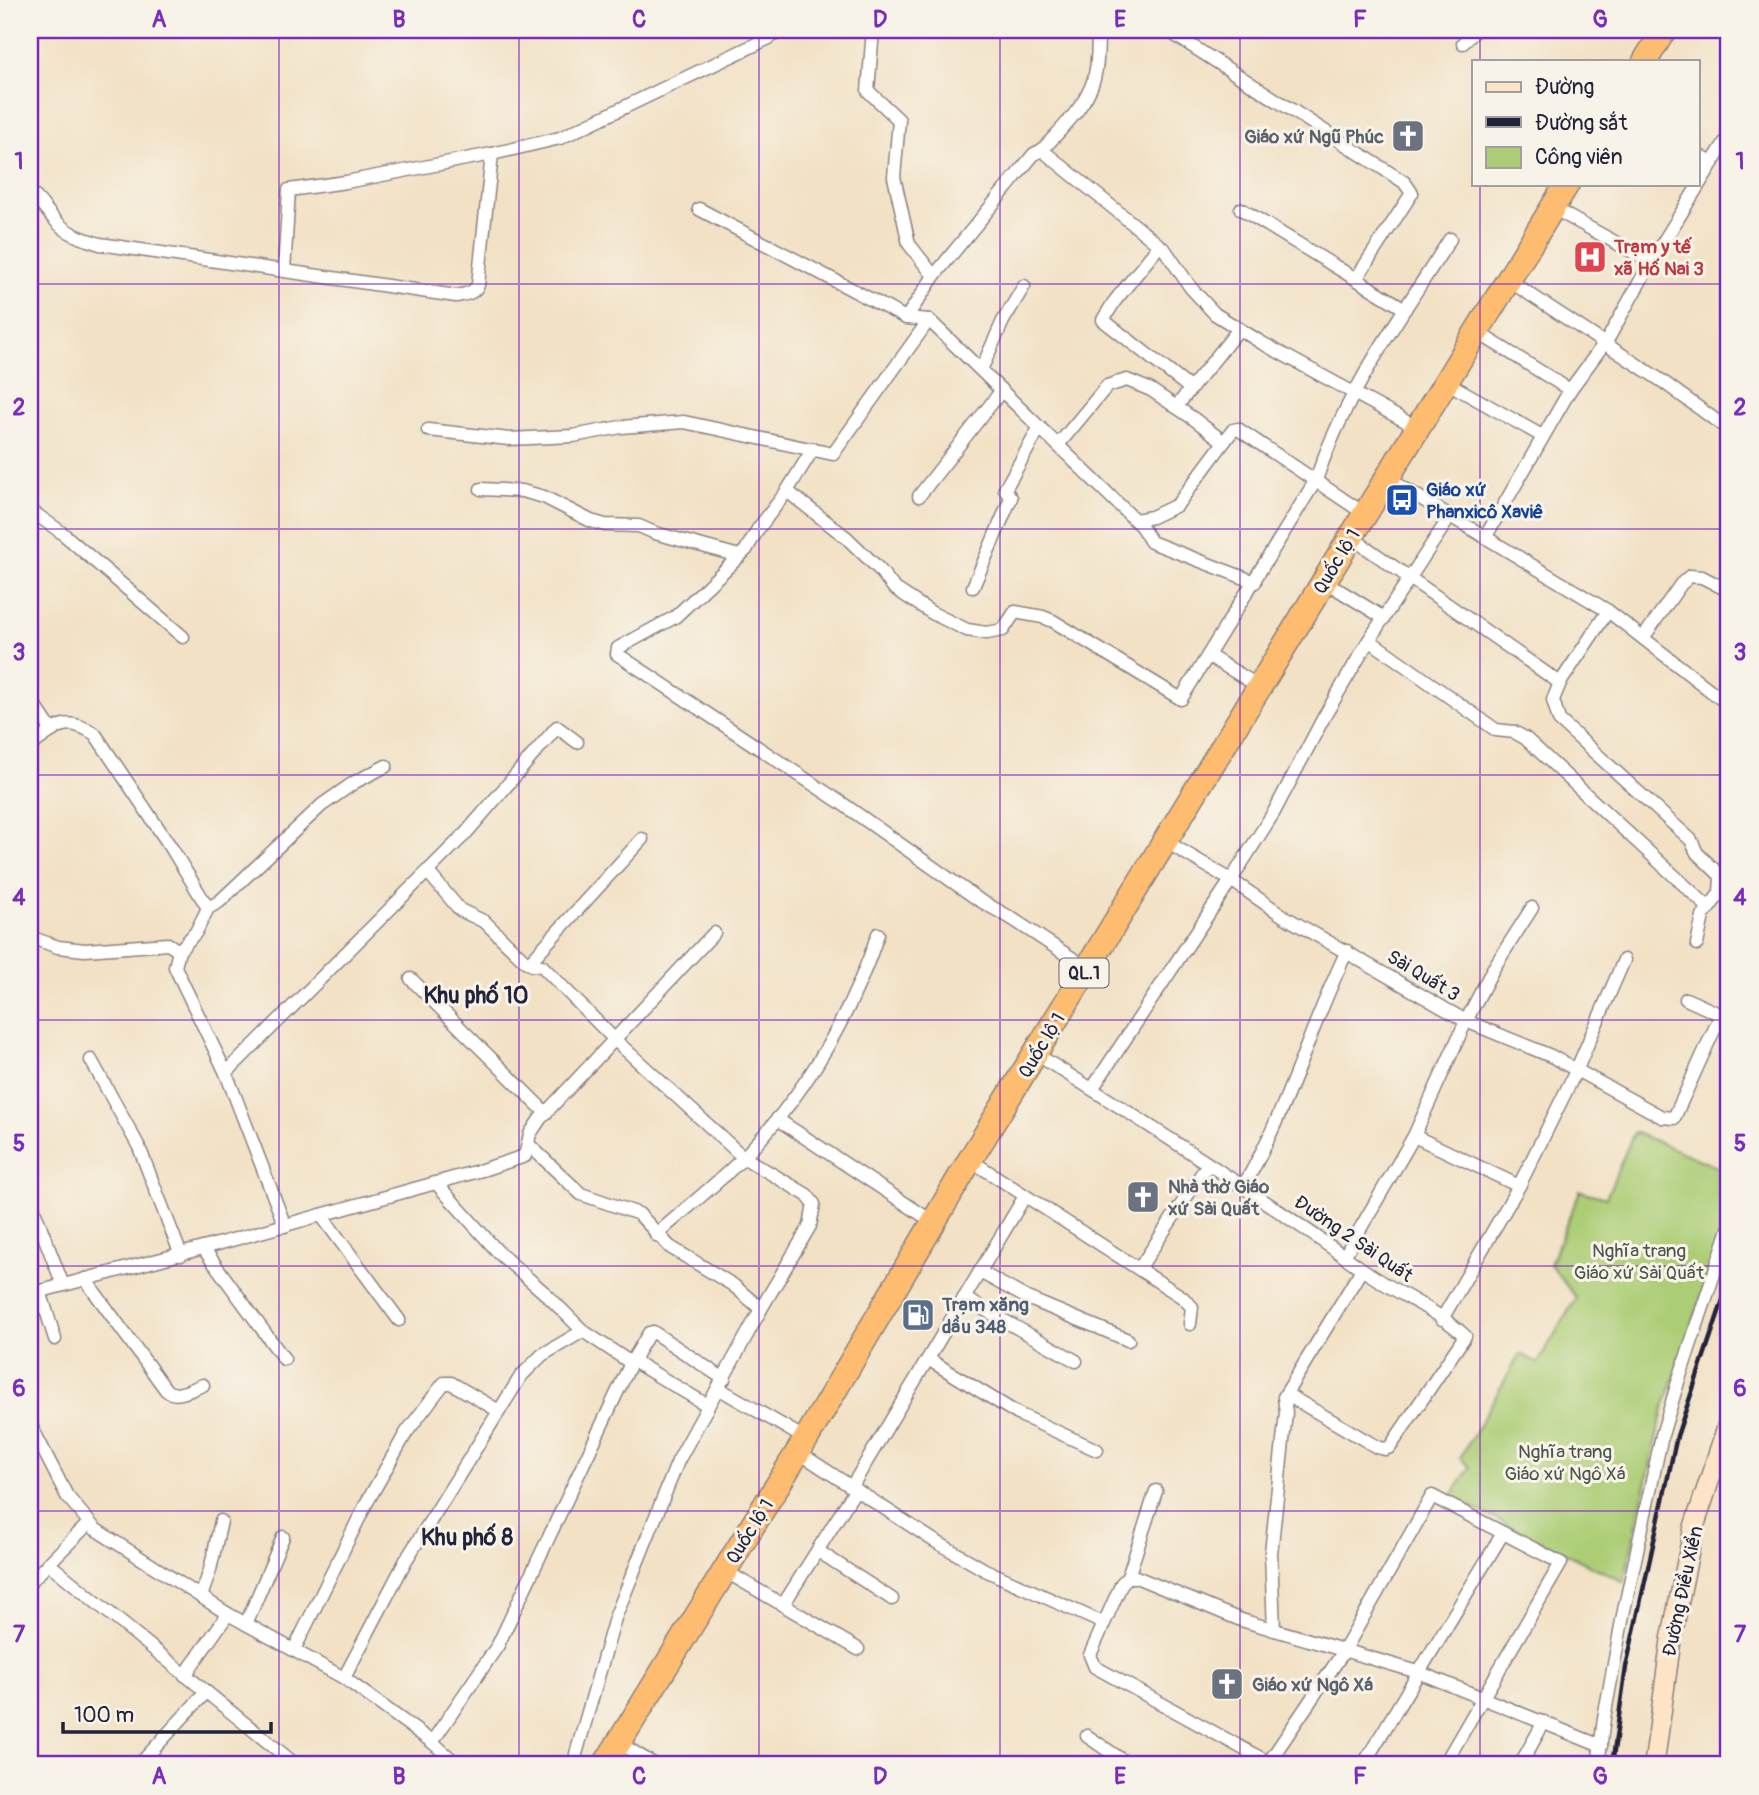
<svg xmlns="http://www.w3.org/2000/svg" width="1759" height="1795" font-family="Pangolin,sans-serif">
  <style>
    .green { fill: #accd75; stroke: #677858; stroke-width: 2 }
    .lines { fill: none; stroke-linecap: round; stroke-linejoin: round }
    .street-casing { stroke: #8a8280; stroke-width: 15 }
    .secondary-casing { stroke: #8a8280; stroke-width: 22 }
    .highway-casing { stroke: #8a8280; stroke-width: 27 }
    .street { stroke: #fff; stroke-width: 12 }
    .secondary { stroke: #fee4c6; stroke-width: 19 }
    .highway { stroke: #fdbc70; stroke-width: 24 }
    .rail { stroke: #22223b; stroke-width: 4.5 }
    .grid { fill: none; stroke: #7b2cbf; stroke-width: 2; stroke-opacity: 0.55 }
    .labels { text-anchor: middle; stroke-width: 6; stroke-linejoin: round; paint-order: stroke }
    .shield { fill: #f7f3e8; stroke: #62616f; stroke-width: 2 }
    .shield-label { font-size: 18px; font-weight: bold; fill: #22223b }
    .worship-label { font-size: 19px; font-weight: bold; fill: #5b616d; stroke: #f7f3e8; text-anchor: start }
    .health-label { font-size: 19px; font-weight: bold; fill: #be3a42; stroke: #f7f3e8; text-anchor: start }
    .transit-label { font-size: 19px; font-weight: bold; fill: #164399; stroke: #f7f3e8; text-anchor: start }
    .street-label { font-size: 19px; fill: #22223b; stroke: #f7f3e8 }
    .park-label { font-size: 19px; fill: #4b554c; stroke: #f7f3e8 }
    .service-label { font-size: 19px; font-weight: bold; fill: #4e5e75; stroke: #f7f3e8; text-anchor: start }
    .quarter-label { font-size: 23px; font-weight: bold; fill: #22223b; stroke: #f7f3e8 }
    .neatline { fill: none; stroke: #7b2cbf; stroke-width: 2.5 }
    .grid-label { font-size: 23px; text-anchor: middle; font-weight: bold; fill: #7b2cbf }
  </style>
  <rect width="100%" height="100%" fill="#f7f3e8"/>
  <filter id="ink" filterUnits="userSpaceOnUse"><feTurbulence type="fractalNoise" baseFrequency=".0143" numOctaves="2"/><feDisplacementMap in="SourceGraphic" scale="14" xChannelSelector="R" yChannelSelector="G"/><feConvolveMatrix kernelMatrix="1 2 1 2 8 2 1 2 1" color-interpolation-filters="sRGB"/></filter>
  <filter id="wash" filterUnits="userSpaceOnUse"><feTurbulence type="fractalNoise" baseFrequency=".00686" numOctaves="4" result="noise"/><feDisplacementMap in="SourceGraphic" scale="28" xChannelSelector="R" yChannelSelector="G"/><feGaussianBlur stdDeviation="1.57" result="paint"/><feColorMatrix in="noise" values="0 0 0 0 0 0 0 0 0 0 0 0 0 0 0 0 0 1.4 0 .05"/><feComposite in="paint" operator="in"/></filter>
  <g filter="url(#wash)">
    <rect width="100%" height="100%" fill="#f2e1c5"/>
    <!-- green -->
    <path class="green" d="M1634,1132l95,40v43l-67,199 -38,168 -173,-85 19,-30 -10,-9 60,-104 18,9 38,-65 -26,-34 30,-73 26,7z"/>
  </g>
  <g filter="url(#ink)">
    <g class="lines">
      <defs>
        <g id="street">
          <path d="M873,30l-5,61 31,29 -5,57 15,67 25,32"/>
          <path d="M1098,30c0,12 0,26 -2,39 -4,32 -33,58 -54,81l123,100 26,38 24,26 47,29 156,85"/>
          <path d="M1167,30l237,152 8,11 -56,86"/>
          <path d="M1463,43l13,-13"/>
          <path d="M1698,155l14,8"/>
          <path d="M30,192c11,9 16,19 26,29 11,13 28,18 44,23l356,52c10,-2 17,-2 22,-11l14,-131 68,-16 209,-100 6,-4 1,-4"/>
          <path d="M1553,208l98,54"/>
          <path d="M699,209l207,109 23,2 212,206 10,16 104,40"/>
          <path d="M1241,209l164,100"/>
          <path d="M1159,246l-45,56 -11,18 88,69"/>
          <path d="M284,271l5,-81 57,-8 146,-28"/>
          <path d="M1508,280l154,101 67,49"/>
          <path d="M906,318l28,-42 100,-122 8,-4"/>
          <path d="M1477,332l93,58"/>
          <path d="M981,370l22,-49 21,-35"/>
          <path d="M1446,382l96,54"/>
          <path d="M1176,407l63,-78"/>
          <path d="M428,430l81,9 64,-3 48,-9 63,-5 149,32 96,-134"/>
          <path d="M1058,445l49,-59 20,-6 24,10 43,29 30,23"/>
          <path d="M813,449l-26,42 -29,38 -12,21 -71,67 -57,31 -1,6 226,150 136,96 32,18 76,50"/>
          <path d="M1387,478l221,133 121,94"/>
          <path d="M481,489l41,2 22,6 47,24 14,4 34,1 16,7 84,23"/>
          <path d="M787,491l60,47 32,31 15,19 38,25 35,17 20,3 16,-3 12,-18 28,5 10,4 128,78 135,-219c29,-87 85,-164 134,-241"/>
          <path d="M919,496l83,-106"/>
          <path d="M30,510l31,22 122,105"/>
          <path d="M1135,520l17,-3 25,-12 56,-75 5,-1 127,85"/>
          <path d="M1486,536l84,-146 39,-53 42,-75 78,-126"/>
          <path d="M1351,537l209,146"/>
          <path d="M1324,581l60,37"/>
          <path d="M973,587l38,-89 -6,-9 35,-62"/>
          <path d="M1608,611l-48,72 -7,17 6,20 132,120 6,13 24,23 -1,17 -17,23 -6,28"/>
          <path d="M1643,638l38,-54 9,-8 12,1 27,14"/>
          <path d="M1369,640l127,90 18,2 11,6 183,169"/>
          <path d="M1209,656l51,31"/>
          <path d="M30,698l22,33"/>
          <path d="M30,746c27,-18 34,-32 65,-12l77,115 36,59"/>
          <path d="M1165,841l66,39 54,37 181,104 85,35 111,61 12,1 46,-101 -3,-4 -31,-14"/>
          <path d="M427,871l33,39 25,12 40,39 7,4 10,1 73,74 128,117 64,38 7,9 -4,22 -49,83 -83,152 -63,157 -39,136v5l5,6"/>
          <path d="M30,937l28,10 27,3 83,-6 11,7"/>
          <path d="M529,963l113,-124"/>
          <path d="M411,979l135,134"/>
          <path d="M1036,1054c110,69 220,139 326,215 33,24 73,39 103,67l-75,111 -5,2 -8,-2 -91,-53"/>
          <path d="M91,1060l48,87 42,108"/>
          <path d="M226,1073l240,-240 91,-106 20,15"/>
          <path d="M1092,1089l139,-209 43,-68 50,-95 45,-77 82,-125"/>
          <path d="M777,1119l156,103"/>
          <path d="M1414,1136l105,50"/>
          <path d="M528,1144l53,50 58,20 31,33 63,38 28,24"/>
          <path d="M970,1160l212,137 10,10 -2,17"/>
          <path d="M436,1183l64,71 47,41 36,36 48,32"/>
          <path d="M1243,1187c44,-75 66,-158 104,-236"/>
          <path d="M30,1200l33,85"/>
          <path d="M321,1215l78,105"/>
          <path d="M285,1226l-59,-153 -51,-106 4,-16 17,-19 12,-24 11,-6 103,-97 33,-23 31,-16"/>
          <path d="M656,1235c29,-26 61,-51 88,-78 61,-63 106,-140 134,-223"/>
          <path d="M203,1248l81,111"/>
          <path d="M1345,1255l69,-119 52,-115 27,-52 39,-61"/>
          <path d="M1139,1269l69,-105"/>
          <path d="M980,1272l47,26 101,42"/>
          <path d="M85,1279l81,111c11,9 25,-1 37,-5"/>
          <path d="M40,1291l15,48"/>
          <path d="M30,1294l173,-46 279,-78 43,-14 5,-22 10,-15 174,-186"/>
          <path d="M964,1298l112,63"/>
          <path d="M1442,1319l77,-133 57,-115 48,-111"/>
          <path d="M928,1359l90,55 79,36"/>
          <path d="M640,1365l67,40"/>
          <path d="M718,1388l88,51"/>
          <path d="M30,1424l37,72 28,33 133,85 116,64 88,64 26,23"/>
          <path d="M798,1452l135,88 52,30 118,53"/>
          <path d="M852,1486l173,-290"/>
          <path d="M818,1551l74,48"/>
          <path d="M48,1563l248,202"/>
          <path d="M725,1571l133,78"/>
          <path d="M1128,1577l28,-86"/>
          <path d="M30,1582l59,-59"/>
          <path d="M201,1597l9,-27 11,-49"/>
          <path d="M783,1605l73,-116"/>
          <path d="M246,1624l37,-87"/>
          <path d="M1274,1630l-3,-77 15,-140 -2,-16 78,-128"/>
          <path d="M294,1650l72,-146 40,-71 38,-50h7l48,28"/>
          <path d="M185,1675l43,-61"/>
          <path d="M344,1678l62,-118 115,-184 21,-21 41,-24"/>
          <path d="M1087,1736l42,29"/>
          <path d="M432,1742l66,-97 133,-282 18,-30 4,-1 71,47"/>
          <path d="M619,1743l36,22"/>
          <path d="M139,1765l67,-73"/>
          <path d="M1267,1765l77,-114 88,-155 129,67 -117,202"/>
          <path d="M1273,1765l-178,-98 -5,-12 32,-72 6,-6h8l105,43 177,52 183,74"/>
          <path d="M1363,1765l140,-232"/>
          <path d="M1520,1765l24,-43"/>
          <path d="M1598,1765l6,-47 19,-103 39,-180 16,-53 51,-153"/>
        </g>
        <path id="secondary" d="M1654,1765l17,-125 23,-113 35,-106"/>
        <g id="highway">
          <path d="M1645,61l19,-31"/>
          <path d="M605,1765l201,-326 164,-279 597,-976"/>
        </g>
      </defs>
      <!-- street casing -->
      <use href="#street" class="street-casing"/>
      <!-- secondary casing -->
      <use href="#secondary" class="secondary-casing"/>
      <!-- highway casing -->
      <use href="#highway" class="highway-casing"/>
      <!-- street -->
      <use href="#street" class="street"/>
      <!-- secondary -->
      <use href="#secondary" class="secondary"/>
      <!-- highway -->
      <use href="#highway" class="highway"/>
      <!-- rail -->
      <path class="rail" d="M1612,1765l14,-98 51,-231 52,-154"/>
    </g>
  </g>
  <!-- grid -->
  <path class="grid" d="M279,30v1735M519,30v1735M759,30v1735M1000,30v1735M1240,30v1735M1480,30v31M1480,184v1581M30,284h1699M30,529h1699M30,775h1699M30,1020h1699M30,1266h1699M30,1511h1699"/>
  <!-- icons -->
  <defs>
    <symbol id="church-square" viewBox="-11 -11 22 22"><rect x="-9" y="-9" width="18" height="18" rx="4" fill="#6b7280" stroke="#f7f3e8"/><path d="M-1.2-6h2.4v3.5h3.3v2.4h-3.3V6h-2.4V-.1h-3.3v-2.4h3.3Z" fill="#fff"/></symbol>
    <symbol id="hospital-square" viewBox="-11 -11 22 22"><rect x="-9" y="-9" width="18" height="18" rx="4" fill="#e0444e" stroke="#f7f3e8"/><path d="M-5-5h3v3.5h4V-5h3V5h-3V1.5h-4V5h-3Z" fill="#fff"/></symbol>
    <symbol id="bus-square" viewBox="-11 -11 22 22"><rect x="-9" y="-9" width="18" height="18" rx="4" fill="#1a4fb4" stroke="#f7f3e8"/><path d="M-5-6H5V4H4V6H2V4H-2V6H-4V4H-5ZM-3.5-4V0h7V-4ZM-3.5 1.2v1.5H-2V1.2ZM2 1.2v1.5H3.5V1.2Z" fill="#fff"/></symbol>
    <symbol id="fuel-square" viewBox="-11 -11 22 22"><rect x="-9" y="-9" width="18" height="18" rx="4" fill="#5c6f8a" stroke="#f7f3e8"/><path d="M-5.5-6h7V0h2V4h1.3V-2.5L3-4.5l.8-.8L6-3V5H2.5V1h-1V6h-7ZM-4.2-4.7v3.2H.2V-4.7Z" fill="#fff"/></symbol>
  </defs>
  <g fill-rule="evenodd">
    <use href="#church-square" x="1389" y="117" width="38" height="38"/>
    <use href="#hospital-square" x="1571" y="238" width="38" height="38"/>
    <use href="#bus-square" x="1383" y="481" width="38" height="38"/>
    <use href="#church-square" x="1124" y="1178" width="38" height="38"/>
    <use href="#fuel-square" x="899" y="1296" width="38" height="38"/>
    <use href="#church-square" x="1208" y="1665" width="38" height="38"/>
  </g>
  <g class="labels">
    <!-- shield labels -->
    <rect class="shield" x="1059.5" y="958.5" width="49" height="29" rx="5"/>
    <g class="shield-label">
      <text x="1084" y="979">QL.1</text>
    </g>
    <!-- worship labels -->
    <g class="worship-label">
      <text x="1384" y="143" text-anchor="end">Giáo xứ Ngũ Phúc</text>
      <text x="1168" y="1193">Nhà thờ Giáo<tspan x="1168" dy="22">xứ Sài Quất</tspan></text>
      <text x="1252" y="1691">Giáo xứ Ngô Xá</text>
    </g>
    <!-- health labels -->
    <g class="health-label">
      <text x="1614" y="253">Trạm y tế<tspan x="1614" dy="22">xã Hố Nai 3</tspan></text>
    </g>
    <!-- transit labels -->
    <g class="transit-label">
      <text x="1426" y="496">Giáo xứ<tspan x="1426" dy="22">Phanxicô Xaviê</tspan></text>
    </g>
    <!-- street labels -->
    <g class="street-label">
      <text transform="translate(1336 561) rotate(-59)" y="7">Quốc lộ 1</text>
      <text transform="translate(1424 975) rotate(31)" y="7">Sài Quất 3</text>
      <text transform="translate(1041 1045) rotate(-59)" y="7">Quốc lộ 1</text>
      <text transform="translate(1354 1238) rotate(34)" y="7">Đường 2 Sài Quất</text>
      <text transform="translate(749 1531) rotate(-58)" y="7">Quốc lộ 1</text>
      <text transform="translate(1682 1591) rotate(-78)" y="7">Đường Điều Xiển</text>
    </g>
    <!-- park labels -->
    <g class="park-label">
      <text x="1639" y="1257">Nghĩa trang<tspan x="1639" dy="22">Giáo xứ Sài Quất</tspan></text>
      <text x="1565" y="1458">Nghĩa trang<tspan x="1565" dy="22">Giáo xứ Ngô Xá</tspan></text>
    </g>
    <!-- service labels -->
    <g class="service-label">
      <text x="942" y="1311">Trạm xăng<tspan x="942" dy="22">dầu 348</tspan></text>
    </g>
    <!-- quarter labels -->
    <g class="quarter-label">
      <text x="476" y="1003">Khu phố 10</text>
      <text x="467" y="1545">Khu phố 8</text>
    </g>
  </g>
  <!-- margin -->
  <rect width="1759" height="1795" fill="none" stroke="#f7f3e8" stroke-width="77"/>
  <!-- legend -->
  <rect x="1472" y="60" width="228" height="126" fill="#f7f3e8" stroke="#a29fa3" stroke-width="2"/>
  <rect x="1486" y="82" width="35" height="10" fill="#fee4c6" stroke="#a29fa3" stroke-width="2"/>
  <text x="1535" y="94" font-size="21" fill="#22223b">Đường</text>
  <rect x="1486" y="117" width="35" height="10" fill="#22223b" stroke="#a29fa3" stroke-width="2"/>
  <text x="1535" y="130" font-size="21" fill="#22223b">Đường sắt</text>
  <rect x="1486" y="147" width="35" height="21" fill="#accd75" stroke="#a29fa3" stroke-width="2"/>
  <text x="1535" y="164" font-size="21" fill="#22223b">Công viên</text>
  <!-- scale -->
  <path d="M63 1722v10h208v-10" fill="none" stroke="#22223b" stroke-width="3.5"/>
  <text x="74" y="1722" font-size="21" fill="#22223b" stroke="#f7f3e8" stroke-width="5" paint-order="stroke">100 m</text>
  <rect x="38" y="38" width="1682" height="1718" class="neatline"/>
  <g class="grid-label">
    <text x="159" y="27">A</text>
    <text x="399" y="27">B</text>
    <text x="639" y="27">C</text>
    <text x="880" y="27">D</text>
    <text x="1120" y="27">E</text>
    <text x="1360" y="27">F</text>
    <text x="1600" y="27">G</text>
    <text x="19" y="169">1</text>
    <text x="1740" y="169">1</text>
    <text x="19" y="415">2</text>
    <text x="1740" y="415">2</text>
    <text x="19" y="660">3</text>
    <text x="1740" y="660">3</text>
    <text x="19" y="905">4</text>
    <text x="1740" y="905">4</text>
    <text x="19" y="1151">5</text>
    <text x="1740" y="1151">5</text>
    <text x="19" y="1396">6</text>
    <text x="1740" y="1396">6</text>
    <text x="19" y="1642">7</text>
    <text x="1740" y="1642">7</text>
    <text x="159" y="1784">A</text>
    <text x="399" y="1784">B</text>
    <text x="639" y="1784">C</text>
    <text x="880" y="1784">D</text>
    <text x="1120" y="1784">E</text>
    <text x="1360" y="1784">F</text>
    <text x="1600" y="1784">G</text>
  </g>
</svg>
